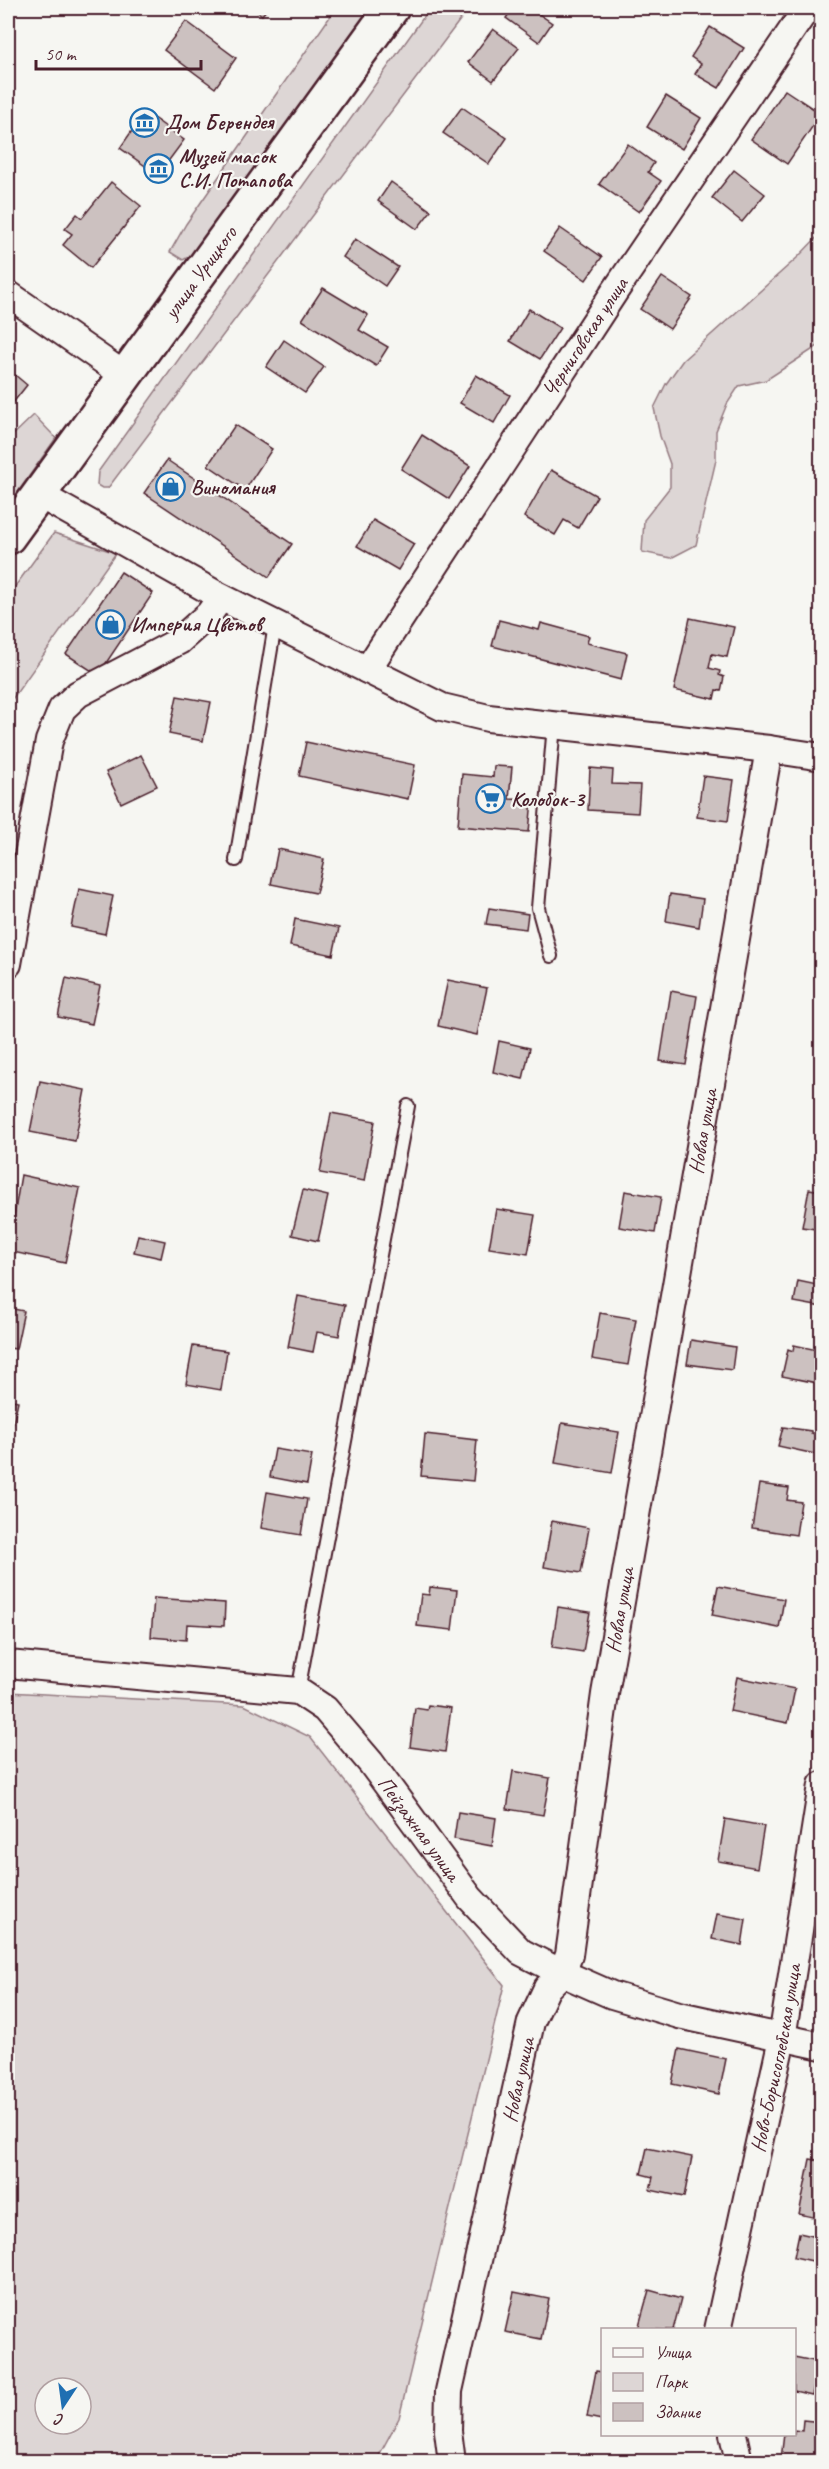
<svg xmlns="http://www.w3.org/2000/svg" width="829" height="2469" font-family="Caveat,sans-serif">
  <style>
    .green { fill: #ddd6d5; stroke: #947a80; stroke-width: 1.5; fill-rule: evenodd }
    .building { fill: #ccc1c0; stroke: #4a1f2b; stroke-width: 1.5 }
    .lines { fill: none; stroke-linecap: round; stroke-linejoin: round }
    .service-casing { stroke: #4a1f2b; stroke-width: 16 }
    .minor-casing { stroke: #4a1f2b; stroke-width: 30 }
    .primary-casing { stroke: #4a1f2b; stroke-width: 38 }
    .service { stroke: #f6f6f2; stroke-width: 12 }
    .minor { stroke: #f6f6f2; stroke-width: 26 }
    .primary { stroke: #f6f6f2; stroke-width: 33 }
    .labels { text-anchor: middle; stroke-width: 4.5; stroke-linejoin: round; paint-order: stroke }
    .poi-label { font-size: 21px; font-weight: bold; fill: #4a1f2b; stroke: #f6f6f2; text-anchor: start }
    .street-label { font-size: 21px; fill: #4a1f2b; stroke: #f6f6f2 }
  </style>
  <rect width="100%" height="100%" fill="#f6f6f2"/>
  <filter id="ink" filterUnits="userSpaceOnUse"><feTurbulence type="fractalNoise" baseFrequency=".0167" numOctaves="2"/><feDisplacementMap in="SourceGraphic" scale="12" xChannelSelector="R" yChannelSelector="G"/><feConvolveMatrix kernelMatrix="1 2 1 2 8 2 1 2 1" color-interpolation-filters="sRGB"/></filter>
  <g filter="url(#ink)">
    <!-- green -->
    <g class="green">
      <path d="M336,8h36l-169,241 -20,11 -13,-8 16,-28z"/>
      <path d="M430,8h39l-361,480h-6l-5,-3 1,-13z"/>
      <path d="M821,233v111l-55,36 -27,6 -12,18 -11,27v29l-20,85 -25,13 -29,-6 2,-32 26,-33v-23l-10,-28 -6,-28 12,-24 17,-24 115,-103z"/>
      <path d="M34,415l22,23 -48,68v-66z"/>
      <path d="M54,533l62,20 -108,152v-109z"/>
      <path d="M8,1692l236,13 66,32 194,248 -105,433 -23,43h-368zM45,2388h36v36h-36z"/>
    </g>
    <!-- building -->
    <g class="building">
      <path d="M252,8h16l-6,7z"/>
      <path d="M513,8h17l22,15 -13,19 -33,-24z"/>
      <path d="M186,21l50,37 -21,30 -51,-38z"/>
      <path d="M710,27l34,21 -25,40 -24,-14 6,-10 -10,-7z"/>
      <path d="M493,29l26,19 -26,33 -25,-19z"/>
      <path d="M785,90l36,24 -34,50 -36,-25z"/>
      <path d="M666,96l35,22 -19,31 -35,-22z"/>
      <path d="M462,107l45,31 -18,26 -46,-31z"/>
      <path d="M145,112l39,28 -26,35 -38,-27z"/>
      <path d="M628,144l26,19 -6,9 13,9 -22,31 -40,-28z"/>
      <path d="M734,170l31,24 -23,28 -30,-24z"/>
      <path d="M111,182l30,24 -50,62 -28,-23 9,-11 -7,-5 12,-15 5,4z"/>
      <path d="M391,182l40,29 -14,18 -39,-28z"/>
      <path d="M560,228l42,29 -16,23 -42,-29z"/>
      <path d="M355,239l43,28 -13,19 -42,-29z"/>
      <path d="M662,277l30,20 -22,32 -30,-20z"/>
      <path d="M323,288l45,27 -9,15 29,17 -12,19 -74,-46z"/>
      <path d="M529,309l31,19 -20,31 -30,-18z"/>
      <path d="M284,340l40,27 -19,26 -39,-26z"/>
      <path d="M8,369l19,16 -19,24z"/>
      <path d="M476,375l34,20 -16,28 -34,-20z"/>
      <path d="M235,425l37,24 -27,41 -37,-25z"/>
      <path d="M422,435l48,31 -21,33 -48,-30z"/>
      <path d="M167,460l125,84 -23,33 -125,-84z"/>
      <path d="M551,470l46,26 -19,32 -14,-8 -9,15 -31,-18z"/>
      <path d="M373,520l41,24 -16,26 -41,-24z"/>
      <path d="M121,572l32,21 -55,82 -32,-21z"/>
      <path d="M690,618l44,9 -7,30 -15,-3 -3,14 11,3 -1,4 5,2 -3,14 -5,-1 -2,9 -40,-9z"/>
      <path d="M499,620l40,10 2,-7 48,13 -2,7 40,10 -6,27 -129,-34z"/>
      <path d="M177,696l34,6 -8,39 -34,-7z"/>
      <path d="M306,742l109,23 -7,34 -109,-23z"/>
      <path d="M141,755l16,31 -36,17 -15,-31z"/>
      <path d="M494,766l18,1 -3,32 23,1 -3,32 -71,-6 4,-52 31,3z"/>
      <path d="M590,768l23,2 -1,14 28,1 -2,28 -50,-3z"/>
      <path d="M703,776l31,4 -6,41 -31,-4z"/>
      <path d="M278,849l46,10 -8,34 -45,-9z"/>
      <path d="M79,889l34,7 -8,38 -34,-7z"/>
      <path d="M670,894l33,5 -4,28 -33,-6z"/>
      <path d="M489,908l39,6 -2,15 -40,-5z"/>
      <path d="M295,919l44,9 -6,27 -43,-9z"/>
      <path d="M66,978l34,8 -8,38 -34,-7z"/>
      <path d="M448,980l39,8 -10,47 -39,-9z"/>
      <path d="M671,991l26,5 -11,69 -26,-4z"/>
      <path d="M499,1041l31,7 -7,31 -30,-7z"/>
      <path d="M40,1081l45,9 -10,51 -45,-9z"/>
      <path d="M331,1113l44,8 -11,60 -44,-8z"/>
      <path d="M21,1175l59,13 -15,75 -57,-12z"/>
      <path d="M809,1189l13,2v39l-20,-3z"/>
      <path d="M303,1190l25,6 -10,45 -26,-6z"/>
      <path d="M625,1191l36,6 -6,36 -36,-6z"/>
      <path d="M496,1209l39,6 -7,39 -39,-6z"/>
      <path d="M138,1235l27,6 -4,17 -27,-6z"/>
      <path d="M798,1281l24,5v21l-28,-5z"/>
      <path d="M298,1296l47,9 -6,31 -22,-4 -4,20 -25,-5z"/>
      <path d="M8,1308l16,3 -8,38 -8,-1z"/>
      <path d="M600,1313l36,6 -8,46 -36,-6z"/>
      <path d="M691,1340l44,7 -3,23 -45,-6z"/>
      <path d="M794,1345l28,6v33l-40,-8 6,-27 5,2z"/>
      <path d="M193,1346l34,5 -6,39 -35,-6z"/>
      <path d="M8,1399l10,2 -8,38h-2z"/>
      <path d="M562,1423l57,9 -7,41 -57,-10z"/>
      <path d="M783,1427l28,4v2l8,2 -4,19 -37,-8z"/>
      <path d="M425,1434l52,6 -4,41 -52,-5z"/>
      <path d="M275,1449l37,6 -5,29 -37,-7z"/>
      <path d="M759,1484l30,4 -2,12 14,2 -5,33 -44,-7z"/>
      <path d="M267,1492l40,7 -6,36 -40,-7z"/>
      <path d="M552,1521l37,7 -8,45 -37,-6z"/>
      <path d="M718,1586l66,13 -5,29 -67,-13z"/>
      <path d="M430,1587l27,3 -5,40 -35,-4 4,-32 8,1z"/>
      <path d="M154,1598l71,5 -1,23 -37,-2 -1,16 -35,-3z"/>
      <path d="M558,1607l32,5 -7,40 -31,-5z"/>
      <path d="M737,1677l58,12 -7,34 -58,-12z"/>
      <path d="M428,1705l23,3 -6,44 -35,-5 5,-39 12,2z"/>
      <path d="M513,1771l37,7 -7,37 -36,-6z"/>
      <path d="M458,1812l38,6 -4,28 -38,-7z"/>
      <path d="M725,1819l39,7 -7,42 -39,-7z"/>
      <path d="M717,1914l29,5 -4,26 -30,-6z"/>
      <path d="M679,2049l47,10 -7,35 -47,-10z"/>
      <path d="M647,2148l45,9 -8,40 -34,-7 3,-13 -12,-3z"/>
      <path d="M810,2159l12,2v58l-23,-5z"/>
      <path d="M799,2233l23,5v25l-28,-6z"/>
      <path d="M649,2290l32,9 -8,31 -35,-1z"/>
      <path d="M514,2292l35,7 -8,40 -36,-7z"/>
      <path d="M794,2357l25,5 -7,33 -18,-4z"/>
      <path d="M596,2371l6,1v48l-15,-3z"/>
      <path d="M803,2420l19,2v40l-41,-3 3,-25h10v-4l8,1z"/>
      <path d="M636,2455l31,7h-32z"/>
    </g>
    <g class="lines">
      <defs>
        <g id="service">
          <path d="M236,860l39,-235"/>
          <path d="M551,956l-13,-48 16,-183"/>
          <path d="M298,1691l110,-585"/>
        </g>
        <g id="minor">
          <path d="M8,294l116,81"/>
          <path d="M38,494l183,103 221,110 46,11 281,31 53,8"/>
          <path id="s1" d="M367,670l248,-379 192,-283"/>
          <path d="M8,964l41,-223 13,-32 16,-15 101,-53 30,-27 12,-17"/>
          <path id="s2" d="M8,1664l290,27 27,18 46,54 99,135 51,54 41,21 50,22 67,20 143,31"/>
          <path id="s3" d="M718,2330l64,-292 40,-253"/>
          <path d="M733,2434l6,28"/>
          <path id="s4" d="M452,2462l-4,-31 1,-40 82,-369 16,-34 15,-15 7,-18 36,-261 164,-945"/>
        </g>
        <g id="primary">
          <path id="s5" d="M8,537l384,-529"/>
        </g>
      </defs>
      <!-- service casing -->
      <use href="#service" class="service-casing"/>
      <!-- minor casing -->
      <use href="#minor" class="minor-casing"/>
      <!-- primary casing -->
      <use href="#primary" class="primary-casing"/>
      <!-- service -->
      <use href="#service" class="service"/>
      <!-- minor -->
      <use href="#minor" class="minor"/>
      <!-- primary -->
      <use href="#primary" class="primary"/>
    </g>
  </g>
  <!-- icons -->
  <defs>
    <symbol id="museum-ring" viewBox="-11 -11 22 22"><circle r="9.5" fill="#f6f6f2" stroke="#1f6fb2" stroke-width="1.5"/><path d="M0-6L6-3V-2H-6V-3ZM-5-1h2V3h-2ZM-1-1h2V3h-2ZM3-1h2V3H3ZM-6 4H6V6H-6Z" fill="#1f6fb2"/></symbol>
    <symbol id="shop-ring" viewBox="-11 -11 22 22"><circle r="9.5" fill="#f6f6f2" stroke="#1f6fb2" stroke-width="1.5"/><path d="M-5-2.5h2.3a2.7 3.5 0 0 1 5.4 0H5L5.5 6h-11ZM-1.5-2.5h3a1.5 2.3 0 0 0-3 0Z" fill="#1f6fb2"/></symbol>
    <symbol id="supermarket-ring" viewBox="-11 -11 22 22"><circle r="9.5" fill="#f6f6f2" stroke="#1f6fb2" stroke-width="1.5"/><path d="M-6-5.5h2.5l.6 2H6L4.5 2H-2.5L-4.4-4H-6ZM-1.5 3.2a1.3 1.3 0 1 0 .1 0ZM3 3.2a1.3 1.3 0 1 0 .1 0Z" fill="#1f6fb2"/></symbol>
  </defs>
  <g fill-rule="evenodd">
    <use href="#museum-ring" x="128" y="106" width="33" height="33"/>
    <use href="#museum-ring" x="142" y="152" width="33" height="33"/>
    <use href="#shop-ring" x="154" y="470" width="33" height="33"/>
    <use href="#shop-ring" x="94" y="608" width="33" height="33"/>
    <use href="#supermarket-ring" x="474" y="782" width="33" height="33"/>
  </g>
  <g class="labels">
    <!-- poi labels -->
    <g class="poi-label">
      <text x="165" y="129">Дом Берендея</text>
      <text x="179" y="163">Музей масок<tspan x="179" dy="24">С.И. Потапова</tspan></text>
      <text x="191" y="494">Виномания</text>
      <text x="131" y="631">Империя Цветов</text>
      <text x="511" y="806">Колобок-3</text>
    </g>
    <!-- street labels -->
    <g class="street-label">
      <text dy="7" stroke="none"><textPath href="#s5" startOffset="327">улица Урицкого</textPath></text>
      <text dy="7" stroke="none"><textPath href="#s1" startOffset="398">Черниговская улица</textPath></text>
      <text dy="7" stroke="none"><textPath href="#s4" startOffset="1362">Новая улица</textPath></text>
      <text dy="7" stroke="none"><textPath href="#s4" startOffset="876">Новая улица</textPath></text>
      <text dy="7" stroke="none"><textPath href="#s2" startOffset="476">Пейзажная улица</textPath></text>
      <text dy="7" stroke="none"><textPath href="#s3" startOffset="278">Ново-Борисоглебская улица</textPath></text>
      <text dy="7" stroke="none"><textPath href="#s4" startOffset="390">Новая улица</textPath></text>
    </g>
  </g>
  <!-- margin -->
  <rect width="829" height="2469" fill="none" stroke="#f6f6f2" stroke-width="30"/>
  <rect x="15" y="15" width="799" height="2439" fill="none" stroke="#4a1f2b" stroke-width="2" filter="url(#ink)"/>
  <!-- legend -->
  <rect x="601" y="2328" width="195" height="108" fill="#f6f6f2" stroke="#b1a0a2" stroke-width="1.5"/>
  <rect x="613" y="2348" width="30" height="9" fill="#f6f6f2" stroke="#b1a0a2" stroke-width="1.5"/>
  <text x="655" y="2358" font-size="18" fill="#4a1f2b">Улица</text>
  <rect x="613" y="2373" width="30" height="18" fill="#ddd6d5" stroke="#b1a0a2" stroke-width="1.5"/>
  <text x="655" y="2388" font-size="18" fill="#4a1f2b">Парк</text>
  <rect x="613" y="2403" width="30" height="18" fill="#ccc1c0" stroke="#b1a0a2" stroke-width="1.5"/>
  <text x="655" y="2418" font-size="18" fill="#4a1f2b">Здание</text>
  <!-- north arrow -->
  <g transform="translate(63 2406) rotate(193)"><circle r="28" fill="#f6f6f2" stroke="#b1a0a2" stroke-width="1.5"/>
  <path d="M0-4.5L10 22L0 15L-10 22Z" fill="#1f6fb2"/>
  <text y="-9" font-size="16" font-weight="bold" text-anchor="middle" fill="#4a1f2b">С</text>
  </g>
  <!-- scale -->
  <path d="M36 60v9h165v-9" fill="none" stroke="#4a1f2b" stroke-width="3"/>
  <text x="45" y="60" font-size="18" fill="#4a1f2b" stroke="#f6f6f2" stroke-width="4.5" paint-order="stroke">50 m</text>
</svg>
